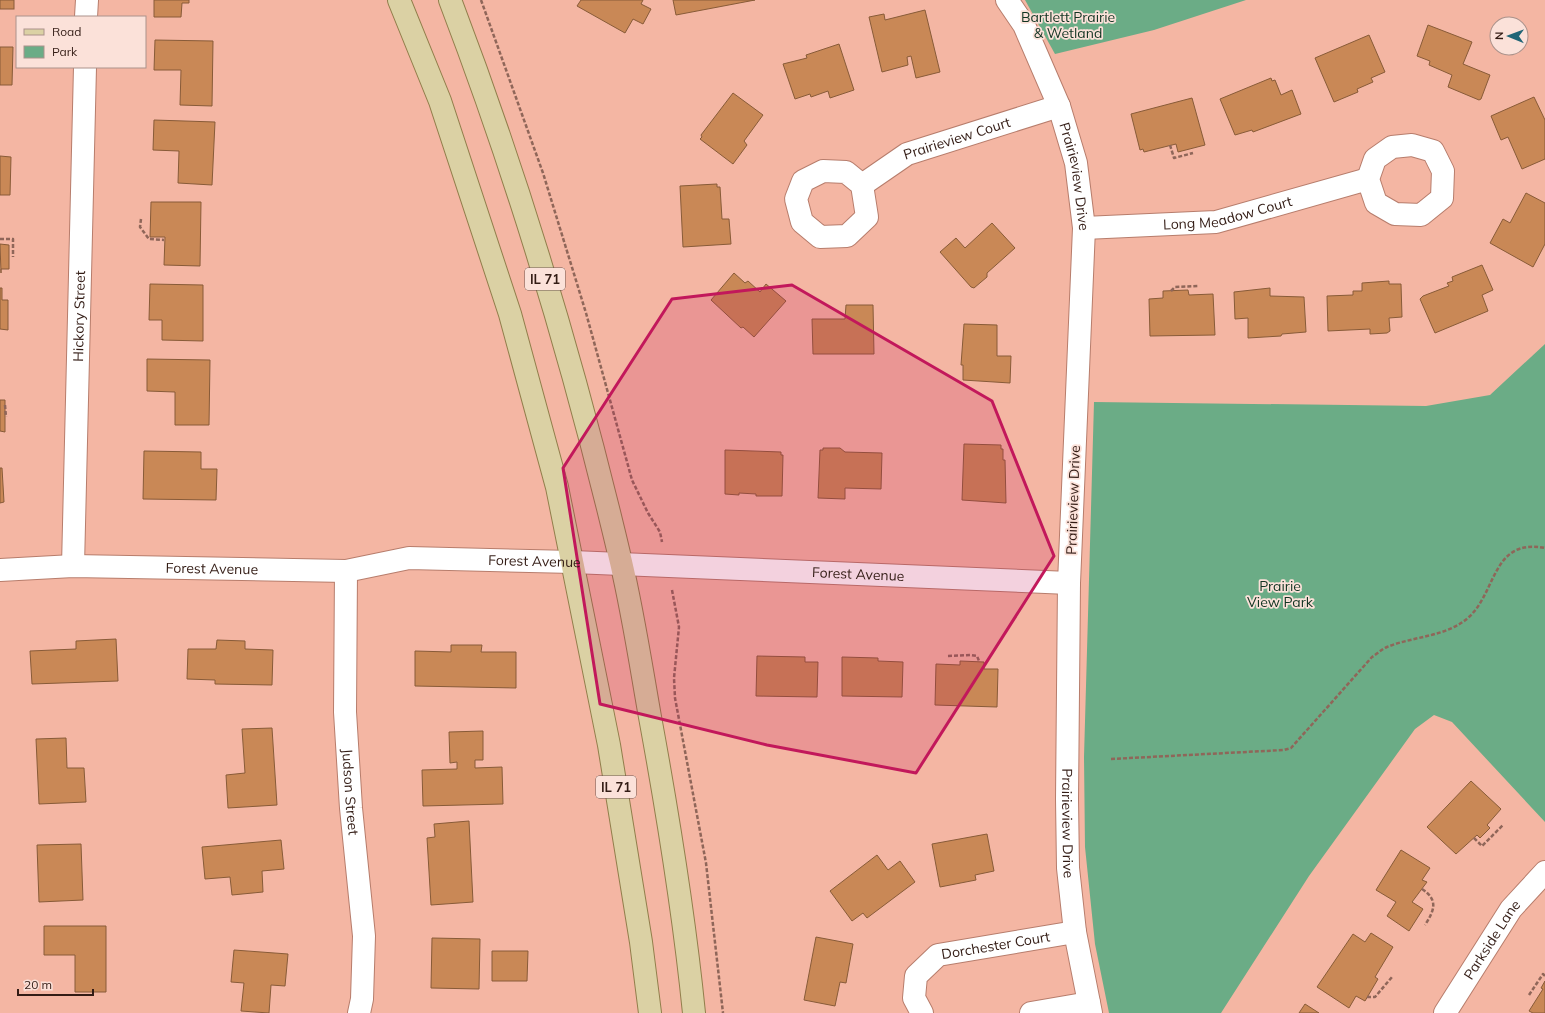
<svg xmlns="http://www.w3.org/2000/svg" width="1545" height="1013" font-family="Mulish,sans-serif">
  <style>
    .green { fill: #6bac86 }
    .building { fill: #c98856; stroke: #885b38 }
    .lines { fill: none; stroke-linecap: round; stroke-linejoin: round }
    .minor-casing { stroke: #b77d6c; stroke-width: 24 }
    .primary-casing { stroke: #917e4b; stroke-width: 24 }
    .path { stroke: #8f6659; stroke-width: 2.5; stroke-dasharray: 4 2; stroke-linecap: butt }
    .minor { stroke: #fff; stroke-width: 22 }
    .primary { stroke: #dbd1a4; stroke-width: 22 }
    .marked { fill: #c2185b; fill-opacity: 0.2; stroke: #c2185b; stroke-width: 3; stroke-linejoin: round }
    .labels { text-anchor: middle; stroke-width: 3.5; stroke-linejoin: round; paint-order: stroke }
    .shield { fill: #fbe1d9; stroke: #6f5750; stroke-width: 1 }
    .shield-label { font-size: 13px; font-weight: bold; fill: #331c15 }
    .park-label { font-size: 14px; fill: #113422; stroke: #fbe1d9 }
    .street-label { font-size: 14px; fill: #331c15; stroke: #fbe1d9 }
  </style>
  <rect width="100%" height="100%" fill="#f4b6a3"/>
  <!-- green -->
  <g class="green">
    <path d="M1025,0h221l-92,30 -99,24z"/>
    <path d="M1545,344v478l-93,-100 -18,-7 -19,14 -106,147 -88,137h-112l-14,-69 -10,-97 -1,-90 10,-355 332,4 64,-11z"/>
  </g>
  <!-- building -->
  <g class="building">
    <rect x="0" y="0" width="14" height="9"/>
    <path d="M154,0h35v3h-7l-1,14h-27z"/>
    <path d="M581,0h62l-2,4 10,5 -8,15 -10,-5 -8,14 -48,-27z"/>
    <path d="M673,0h82l-79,15z"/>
    <path d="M925,10l15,62 -24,6 -5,-22 -4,1 1,8 -26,7 -13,-55 15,-3 1,6z"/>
    <path d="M1428,25l44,17 -9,22 27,11 -9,24 -2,1 -31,-13 4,-12 -23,-10 1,-4 -13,-5z"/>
    <path d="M1369,35l16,37 -14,6 2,4 -16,7 1,3 -24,10 -19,-44z"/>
    <path d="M155,40l58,1 -1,65 -32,-1 1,-35h-27z"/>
    <path d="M839,44l15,46 -24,8 -2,-7 -17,6 -1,-3 -15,5 -12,-35 24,-6 -1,-3z"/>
    <path d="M0,47h13l-1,38h-12z"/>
    <path d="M1271,78l1,3 3,-1 6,15 11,-5 9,24 -48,18 -1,-2 -17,5 -15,-36z"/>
    <path d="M733,93l30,22 -19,26 3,4 -14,19 -33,-25 2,-2 -1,-2z"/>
    <path d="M1534,97l11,23v39l-23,10 -14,-32 -7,3 -10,-24z"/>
    <path d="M1192,98l13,47 -27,7 -2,-8 -32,8 -1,-3 -3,1 -9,-36z"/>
    <path d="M154,120l61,2 -3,63 -34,-2 1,-32 -26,-1z"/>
    <path d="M0,156l11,1 -1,38h-10z"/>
    <path d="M717,184v3h3l2,32h7l2,25 -48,3 -3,-61z"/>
    <path d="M1526,193l19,10v41l-12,23 -43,-24 13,-24 7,4z"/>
    <path d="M151,202h50l-1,64 -36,-1 1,-28h-15z"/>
    <path d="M992,223l23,25 -28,25v4l-13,11 -3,-1 -31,-35 16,-14 9,10z"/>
    <path d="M0,244l9,1v24h-8v4z"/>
    <path d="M1482,265l11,25 -11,5 6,16 -53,22 -15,-34 3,-3 26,-10 -2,-3 6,-2 -1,-4z"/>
    <path d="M734,273l11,10 3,-2 12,11 6,-8 20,17 -32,36 -11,-10 -2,1 -30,-28z"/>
    <path d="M1389,281v3h12l1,33 -13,1 1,13 -3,2 -17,1v-5l-42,2 -1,-35 26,-1v-4h9v-8z"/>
    <path d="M150,284l53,1v56l-41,-1v-20h-13z"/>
    <path d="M0,288h2v12h6v30l-8,-1z"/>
    <path d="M1270,288v8l34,1 2,35 -24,2 -1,2 -33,2v-20l-13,1 -1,-27z"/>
    <path d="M1188,290l1,5 24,-1 2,41 -65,1 -1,-37 14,-1v-7z"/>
    <path d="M846,305h27l1,49h-61l-1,-35h33z"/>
    <path d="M964,324l33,1v31h14l-1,27 -47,-3v-15h-2z"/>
    <path d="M147,359l63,1 -1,65h-34v-33l-28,-1z"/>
    <path d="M0,400h5v32l-5,-1z"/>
    <path d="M964,444l37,1v4h2v11h2l1,43 -44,-3z"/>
    <path d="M823,448h17l5,4 37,1 -1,36 -36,-1v11l-27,-1 2,-48h3z"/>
    <path d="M725,450l56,2v3h2l-1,41h-26v-2l-17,-1v2l-14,-1z"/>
    <path d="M144,451l57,1v17h16l-1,31 -73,-1z"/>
    <path d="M0,468h2l2,34 -4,1z"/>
    <path d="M116,639l2,42 -86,3 -2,-33 46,-2v-8z"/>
    <path d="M217,640l28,1v8l28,1 -1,35 -57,-1v-4l-28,-1 1,-30h28z"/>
    <path d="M451,645h31l-1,7h35v36l-101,-2v-35l36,1z"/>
    <path d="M757,656l48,1v5h13l-1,35 -61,-1z"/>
    <path d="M842,657l36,1v3l25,1 -1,35 -60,-1z"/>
    <path d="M960,661l24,1v7h14l-1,38 -62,-2 1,-41 24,1z"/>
    <path d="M272,728l5,77 -49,3 -2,-33 19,-2 -3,-44z"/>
    <path d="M483,731v29h-8v8l27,-1 1,37 -80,2 -1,-36 35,-1v-7l-7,1 -1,-31z"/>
    <path d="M66,738l1,30h17l2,34 -47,2 -3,-65z"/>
    <path d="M1471,781l30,28 -14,16 3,3 -10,10 -3,-3 -21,19 -29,-27z"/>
    <path d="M469,821l4,81 -42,3 -4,-67 8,-1 -1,-13z"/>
    <path d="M987,834l7,37 -19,4 1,5 -36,7 -8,-43z"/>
    <path d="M281,840l3,29 -22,2 1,21 -31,3 -2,-18 -25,2 -3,-32z"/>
    <path d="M81,844l2,56 -44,2 -2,-57z"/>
    <path d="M1401,850l29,18 -8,12 5,2 -15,20 11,7 -14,22 -22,-15 9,-14 -20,-12z"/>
    <path d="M877,855l11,15 12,-9 15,21 -48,36 -4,-5 -11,8 -22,-30z"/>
    <path d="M44,926h62v66h-31v-37h-31z"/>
    <path d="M1371,933l22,14 -18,30 3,2 -13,22 -9,-5 -7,12 -32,-21 36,-53 12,8z"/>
    <path d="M816,937l37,7 -7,39 -6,-1 -5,24 -31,-6z"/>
    <path d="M432,938l48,1 -1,50 -48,-1z"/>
    <path d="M234,950l54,4 -3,32 -14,-1 -2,28 -28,-2 3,-28 -13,-1z"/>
    <path d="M492,951h36l-1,30h-35z"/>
    <path d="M1545,981v32h-12l-4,-2 14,-22 -2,-1z"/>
    <path d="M1305,1004l14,9h-20z"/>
  </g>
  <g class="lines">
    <defs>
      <g id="minor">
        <path id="s1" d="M1007,0l17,25 35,81 17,57 8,65 -15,355 -2,216 1,69 7,64 16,81"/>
        <path d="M86,17l1,-17"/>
        <path d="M1412,145l21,6 10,20 -1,27 -21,17 -26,-1 -19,-11 -8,-24 7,-20 17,-12z"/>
        <path d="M823,171l23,1 16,13 5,32 -20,19 -27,1 -18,-15 -6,-23 7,-18z"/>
        <path id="s2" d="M862,185l45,-31 152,-48"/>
        <path id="s3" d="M1084,228l132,-6 152,-43"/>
        <path id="s4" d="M73,566l12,-499"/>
        <path id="s5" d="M0,570l73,-4 273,5 63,-13 164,4 496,21"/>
        <path id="s6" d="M346,571l-1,141 6,96 13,128 -2,63 -3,14"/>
        <path id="s7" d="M922,1013l-8,-15 2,-22 22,-21 137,-23"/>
        <path d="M1031,1013l58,-10"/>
        <path id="s8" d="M1445,1013l66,-104 34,-37"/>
      </g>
      <g id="primary">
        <path d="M399,0l41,101 70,213 47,173 52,258 32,197 9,71"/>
        <path d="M450,0c70,183 126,371 171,562 12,51 20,104 29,155 18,98 34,197 44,296"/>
      </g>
    </defs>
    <!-- minor casing -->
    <use href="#minor" class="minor-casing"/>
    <!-- primary casing -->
    <use href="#primary" class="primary-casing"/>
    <!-- path -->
    <g class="path">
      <path d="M481,0l62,173 43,140 46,167 16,33 12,19 2,10"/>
      <path d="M1170,145l4,13 19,-5"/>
      <path d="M141,219l-1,8 9,12 15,1"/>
      <path d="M0,239h13v18"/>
      <path d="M1171,291l4,-4 24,-1"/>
      <path d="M5,405l1,12"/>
      <path d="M672,590l7,37 -5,51 1,20 31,165 17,150"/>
      <path d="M948,656l22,-1 7,1 2,5"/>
      <path d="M1111,759l173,-9 7,-2 81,-91c5,-3 10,-8 15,-10 27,-11 60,-10 82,-30 28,-26 23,-79 76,-69"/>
      <path d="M1474,838l8,8 21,-21"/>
      <path d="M1422,889c17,11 12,22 3,36"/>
      <path d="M1529,995l14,-21 2,2"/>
      <path d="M1367,997h8l17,-20"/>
    </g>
    <!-- minor -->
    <use href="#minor" class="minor"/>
    <!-- primary -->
    <use href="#primary" class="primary"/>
  </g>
  <!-- marked area -->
  <path class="marked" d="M792,285l200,116 62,155 -138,217 -149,-28 -167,-41 -37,-236 109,-169z"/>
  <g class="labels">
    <!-- shield labels -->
    <g class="shield">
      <rect x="525" y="268" width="40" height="22" rx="3"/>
      <rect x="596" y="776" width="40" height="22" rx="3"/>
    </g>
    <g class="shield-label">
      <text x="545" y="284">IL 71</text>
      <text x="616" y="792">IL 71</text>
    </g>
    <!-- park labels -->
    <g class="park-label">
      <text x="1068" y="22">Bartlett Prairie<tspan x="1068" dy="16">&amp; Wetland</tspan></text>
      <text x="1280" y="591">Prairie<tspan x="1280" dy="16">View Park</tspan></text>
    </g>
    <!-- street labels -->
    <g class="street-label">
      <text dy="5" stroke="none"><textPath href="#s2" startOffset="107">Prairieview Court</textPath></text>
      <text dy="5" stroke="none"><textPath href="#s1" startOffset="191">Prairieview Drive</textPath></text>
      <text dy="5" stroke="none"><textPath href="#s3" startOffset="145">Long Meadow Court</textPath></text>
      <text dy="5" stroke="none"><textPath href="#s4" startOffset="250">Hickory Street</textPath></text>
      <text transform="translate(1073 500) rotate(-88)" y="5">Prairieview Drive</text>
      <text dy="5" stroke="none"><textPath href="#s5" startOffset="536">Forest Avenue</textPath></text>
      <text dy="5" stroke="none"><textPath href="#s5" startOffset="212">Forest Avenue</textPath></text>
      <text dy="5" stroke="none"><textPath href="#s5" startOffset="860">Forest Avenue</textPath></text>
      <text dy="5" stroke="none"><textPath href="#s6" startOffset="221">Judson Street</textPath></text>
      <text dy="5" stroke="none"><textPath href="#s1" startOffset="839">Prairieview Drive</textPath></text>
      <text dy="5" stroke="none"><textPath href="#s8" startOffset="87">Parkside Lane</textPath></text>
      <text dy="5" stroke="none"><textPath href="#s7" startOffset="128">Dorchester Court</textPath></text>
    </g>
  </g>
  <!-- legend -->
  <rect x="16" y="16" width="130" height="52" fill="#fbe1d9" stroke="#ab928b"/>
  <rect x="24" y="29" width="20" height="6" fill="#dbd1a4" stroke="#ab928b"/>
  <text x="52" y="36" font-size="12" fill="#331c15">Road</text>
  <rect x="24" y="46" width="20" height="12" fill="#6bac86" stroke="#ab928b"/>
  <text x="52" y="56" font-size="12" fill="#331c15">Park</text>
  <!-- north arrow -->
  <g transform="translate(1509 36) rotate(271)"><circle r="19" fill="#fbe1d9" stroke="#ab928b"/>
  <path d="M0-3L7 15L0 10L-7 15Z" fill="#206576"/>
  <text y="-6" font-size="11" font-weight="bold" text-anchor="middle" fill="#331c15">N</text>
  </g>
  <!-- scale -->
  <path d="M18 989v6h75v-6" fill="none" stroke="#331c15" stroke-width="2"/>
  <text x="24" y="989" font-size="12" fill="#331c15" stroke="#fbe1d9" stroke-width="3" paint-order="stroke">20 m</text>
</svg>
